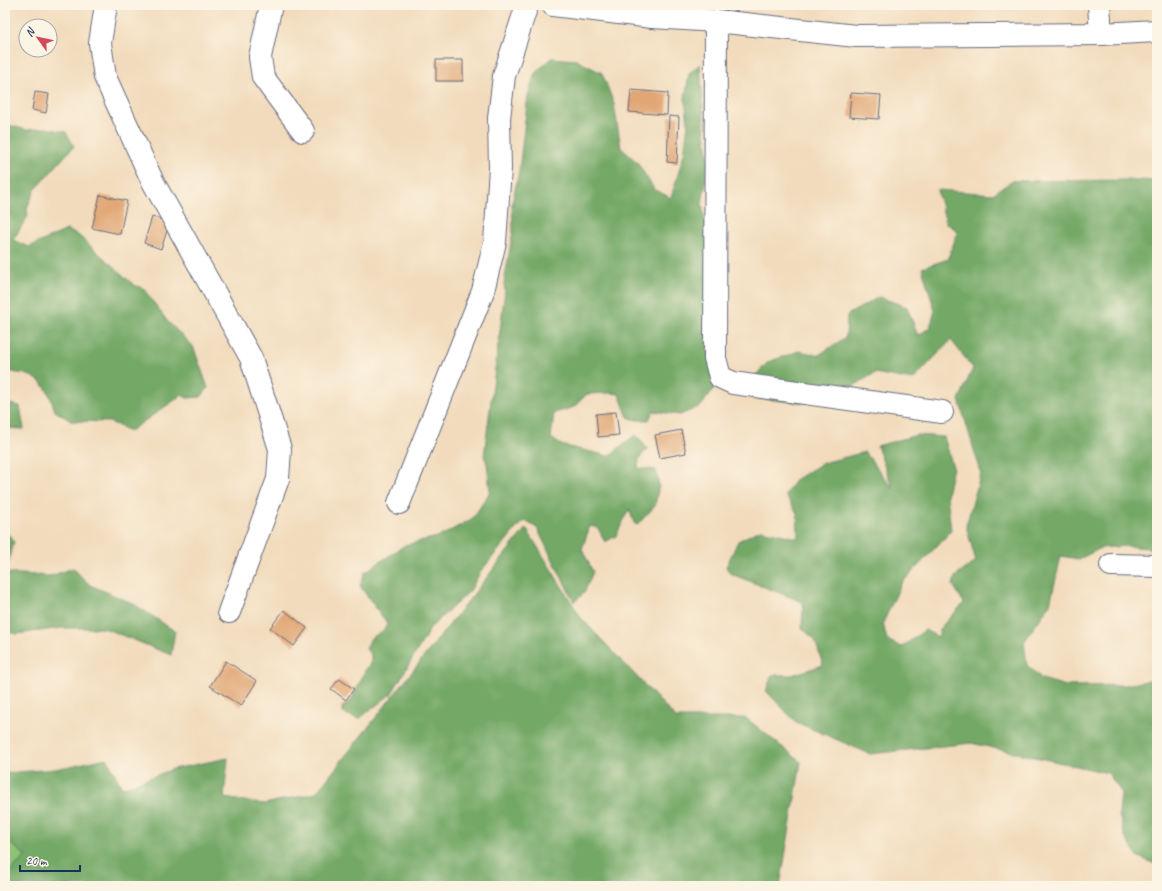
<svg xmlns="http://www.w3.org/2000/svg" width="1162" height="891" font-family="Caveat,sans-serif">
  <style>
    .green { fill: #8fc274; stroke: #557869 }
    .forest { fill: #73a866; stroke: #476c62 }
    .building { fill: #e1a673 }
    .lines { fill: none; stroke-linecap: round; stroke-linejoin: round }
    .minor-casing { stroke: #666b7f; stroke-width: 24 }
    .minor { stroke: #fff; stroke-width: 22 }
  </style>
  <rect width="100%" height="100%" fill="#fcf5e5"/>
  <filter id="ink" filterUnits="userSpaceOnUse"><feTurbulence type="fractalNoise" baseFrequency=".025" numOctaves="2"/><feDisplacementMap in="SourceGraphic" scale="8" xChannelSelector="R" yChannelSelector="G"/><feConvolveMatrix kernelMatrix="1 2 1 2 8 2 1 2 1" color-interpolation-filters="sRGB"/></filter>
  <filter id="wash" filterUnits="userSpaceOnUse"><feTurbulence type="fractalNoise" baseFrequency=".012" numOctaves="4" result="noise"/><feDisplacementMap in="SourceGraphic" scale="16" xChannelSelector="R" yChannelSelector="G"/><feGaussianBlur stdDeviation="0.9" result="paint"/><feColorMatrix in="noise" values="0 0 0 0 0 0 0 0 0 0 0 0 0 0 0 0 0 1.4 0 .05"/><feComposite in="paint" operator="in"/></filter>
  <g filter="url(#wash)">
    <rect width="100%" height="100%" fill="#f2dbbc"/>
    <!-- green -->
    <path class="green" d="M11,844l15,12 -21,20v-31z"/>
    <!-- forest -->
    <g class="forest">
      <path d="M552,58l24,2 26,13 12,31 7,44 16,14 17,27 17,9 13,-44 4,-30 -3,-26 4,-24 11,-10 4,60 5,40 -7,40 10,60 -5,78 8,45 -14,19 -21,9 -27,-4 -4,9h-13l-8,-3 -9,-23 -9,-1 -23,1 -13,13 -20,6 -3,25 10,7 48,11 26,-21 5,4 7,10 -8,10 -1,9 18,2 3,15 -4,21 -18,19 -3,-2 -5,-14 -13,27 -11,6 -7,-14 -8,-2 -8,23 11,23 -9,21 -10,9 -37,-74 -12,-7 -5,3 -39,47 -11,20 -39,36 -39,66 -33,26 -16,-6 -1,-6 9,-6 15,-32 5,-6v-8l-5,-6 5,-11 12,-7 4,-8 -27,-37 5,-14 40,-27 36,-9 32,-18 17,-26 -3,-29 -3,-7 21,-165 -1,-8 9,-52 -1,-27 7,-33 9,-76 7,-22z"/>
      <path d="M5,124l22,6 19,-2 20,4 8,14 -39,44 -8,18 1,8 -15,24 16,7 38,-17 11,5 56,50 9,3 25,34 25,24 15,42 -7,9 -14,1 -5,-3 -52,36 -20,-9 -39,-1 -16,-10c-5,-16 -9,-30 -27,-36 -11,-4 -12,1 -23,-8z"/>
      <path d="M1140,180l17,1v368l-30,-3 -26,2 -22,11 -18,-3 -11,48 -26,38 3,23 15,14 24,7 60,-1 31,-6v186l-20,-9 -12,-19 -6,-22 2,-23 -13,-19 -137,-30 -101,11 -74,-32 -30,-31 6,-16h20l31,-10 -8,-25 -13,-12 1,-26 -72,-28 -5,-7 12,-26 22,-11 38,8 -1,-25 -12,-18 11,-16 27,-16 42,-11 28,37 -16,-43 40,-11 27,2 9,30 -6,28 4,36 -50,53 -18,39 4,17 15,7 23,-17 13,7 3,-10 23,-24 -11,-18 2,-8 21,-16 -10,-35 15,-53 -22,-73 14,-32 -22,-28 -38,40 -38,-7 -23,14 -16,-5 -31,21 -53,-5 3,-22 13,-14 31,-11 20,4 27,-18 1,-22 32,-18 28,10 11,29 12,-9 5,-16 -13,-43 26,-9 10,-28 -12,-8 -9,-33 56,4 19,-13z"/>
      <path d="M5,403l15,3 4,23 -19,-1z"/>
      <path d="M526,528l55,90 95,100h70l55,44 -21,124h-775v-10l21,-20 -15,-12 -6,1v-72l51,-4 51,-11 15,30 51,-19 55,-11 -4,40 40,6 52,-11z"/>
      <path d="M5,531l9,10 -8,32 45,3 22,-8 17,17 42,18 43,28 -4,24 -67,-27h-42l-45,6 -12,-3z"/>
    </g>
    <g id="blocks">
      <!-- building -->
      <g class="building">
        <rect x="436" y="60" width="27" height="21"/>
        <path d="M631,90l37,3 -1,22 -38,-3z"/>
        <path d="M35,92l14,2 -3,19 -14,-3z"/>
        <path d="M851,93l30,2 -2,24 -30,-2z"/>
        <path d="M669,116l10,1 -2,46 -10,-1z"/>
        <path d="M100,195l27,6 -7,33 -28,-6z"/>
        <path d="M152,217l18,5 -9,27 -17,-6z"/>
        <path d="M616,412l3,23 -21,2 -2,-23z"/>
        <path d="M681,430l5,23 -26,5 -5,-23z"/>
        <path d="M284,610l23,18 -13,18 -24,-18z"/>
        <path d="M226,661l31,20 -16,25 -31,-20z"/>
        <path d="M339,679l15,10 -8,11 -15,-11z"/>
      </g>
    </g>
  </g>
  <g filter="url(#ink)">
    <use href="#blocks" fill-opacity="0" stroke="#666b7f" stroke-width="1"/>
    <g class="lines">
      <defs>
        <g id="minor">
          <path d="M106,5l-6,38 5,34 47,103 99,178 29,91 -2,30 -49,133"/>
          <path d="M271,5l-11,52 3,20 40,54"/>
          <path d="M553,5l99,12 64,4 140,15 245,-2 56,-3"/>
          <path d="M1099,5l2,29"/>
          <path d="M716,21l-1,337 5,19 13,6 209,29"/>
          <path d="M399,503l84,-212 12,-49 5,-74 -1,-50 5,-42 23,-71"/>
          <path d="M1111,565l46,1"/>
        </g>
      </defs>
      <!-- minor casing -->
      <use href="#minor" class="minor-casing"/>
      <!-- minor -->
      <use href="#minor" class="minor"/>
    </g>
  </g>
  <!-- margin -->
  <rect width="1162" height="891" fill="none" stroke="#fcf5e5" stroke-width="20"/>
  <!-- north arrow -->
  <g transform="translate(38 38) rotate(303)"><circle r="19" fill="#fcf5e5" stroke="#a2a6af"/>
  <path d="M0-3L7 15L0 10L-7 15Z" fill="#d1495b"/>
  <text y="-6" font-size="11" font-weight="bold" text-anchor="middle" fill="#1b2f5e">N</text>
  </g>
  <!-- scale -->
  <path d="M20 865v6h60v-6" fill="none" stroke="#1b2f5e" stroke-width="2"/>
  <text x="26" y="865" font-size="12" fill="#1b2f5e" stroke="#fcf5e5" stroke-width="3" paint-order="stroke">20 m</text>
</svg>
